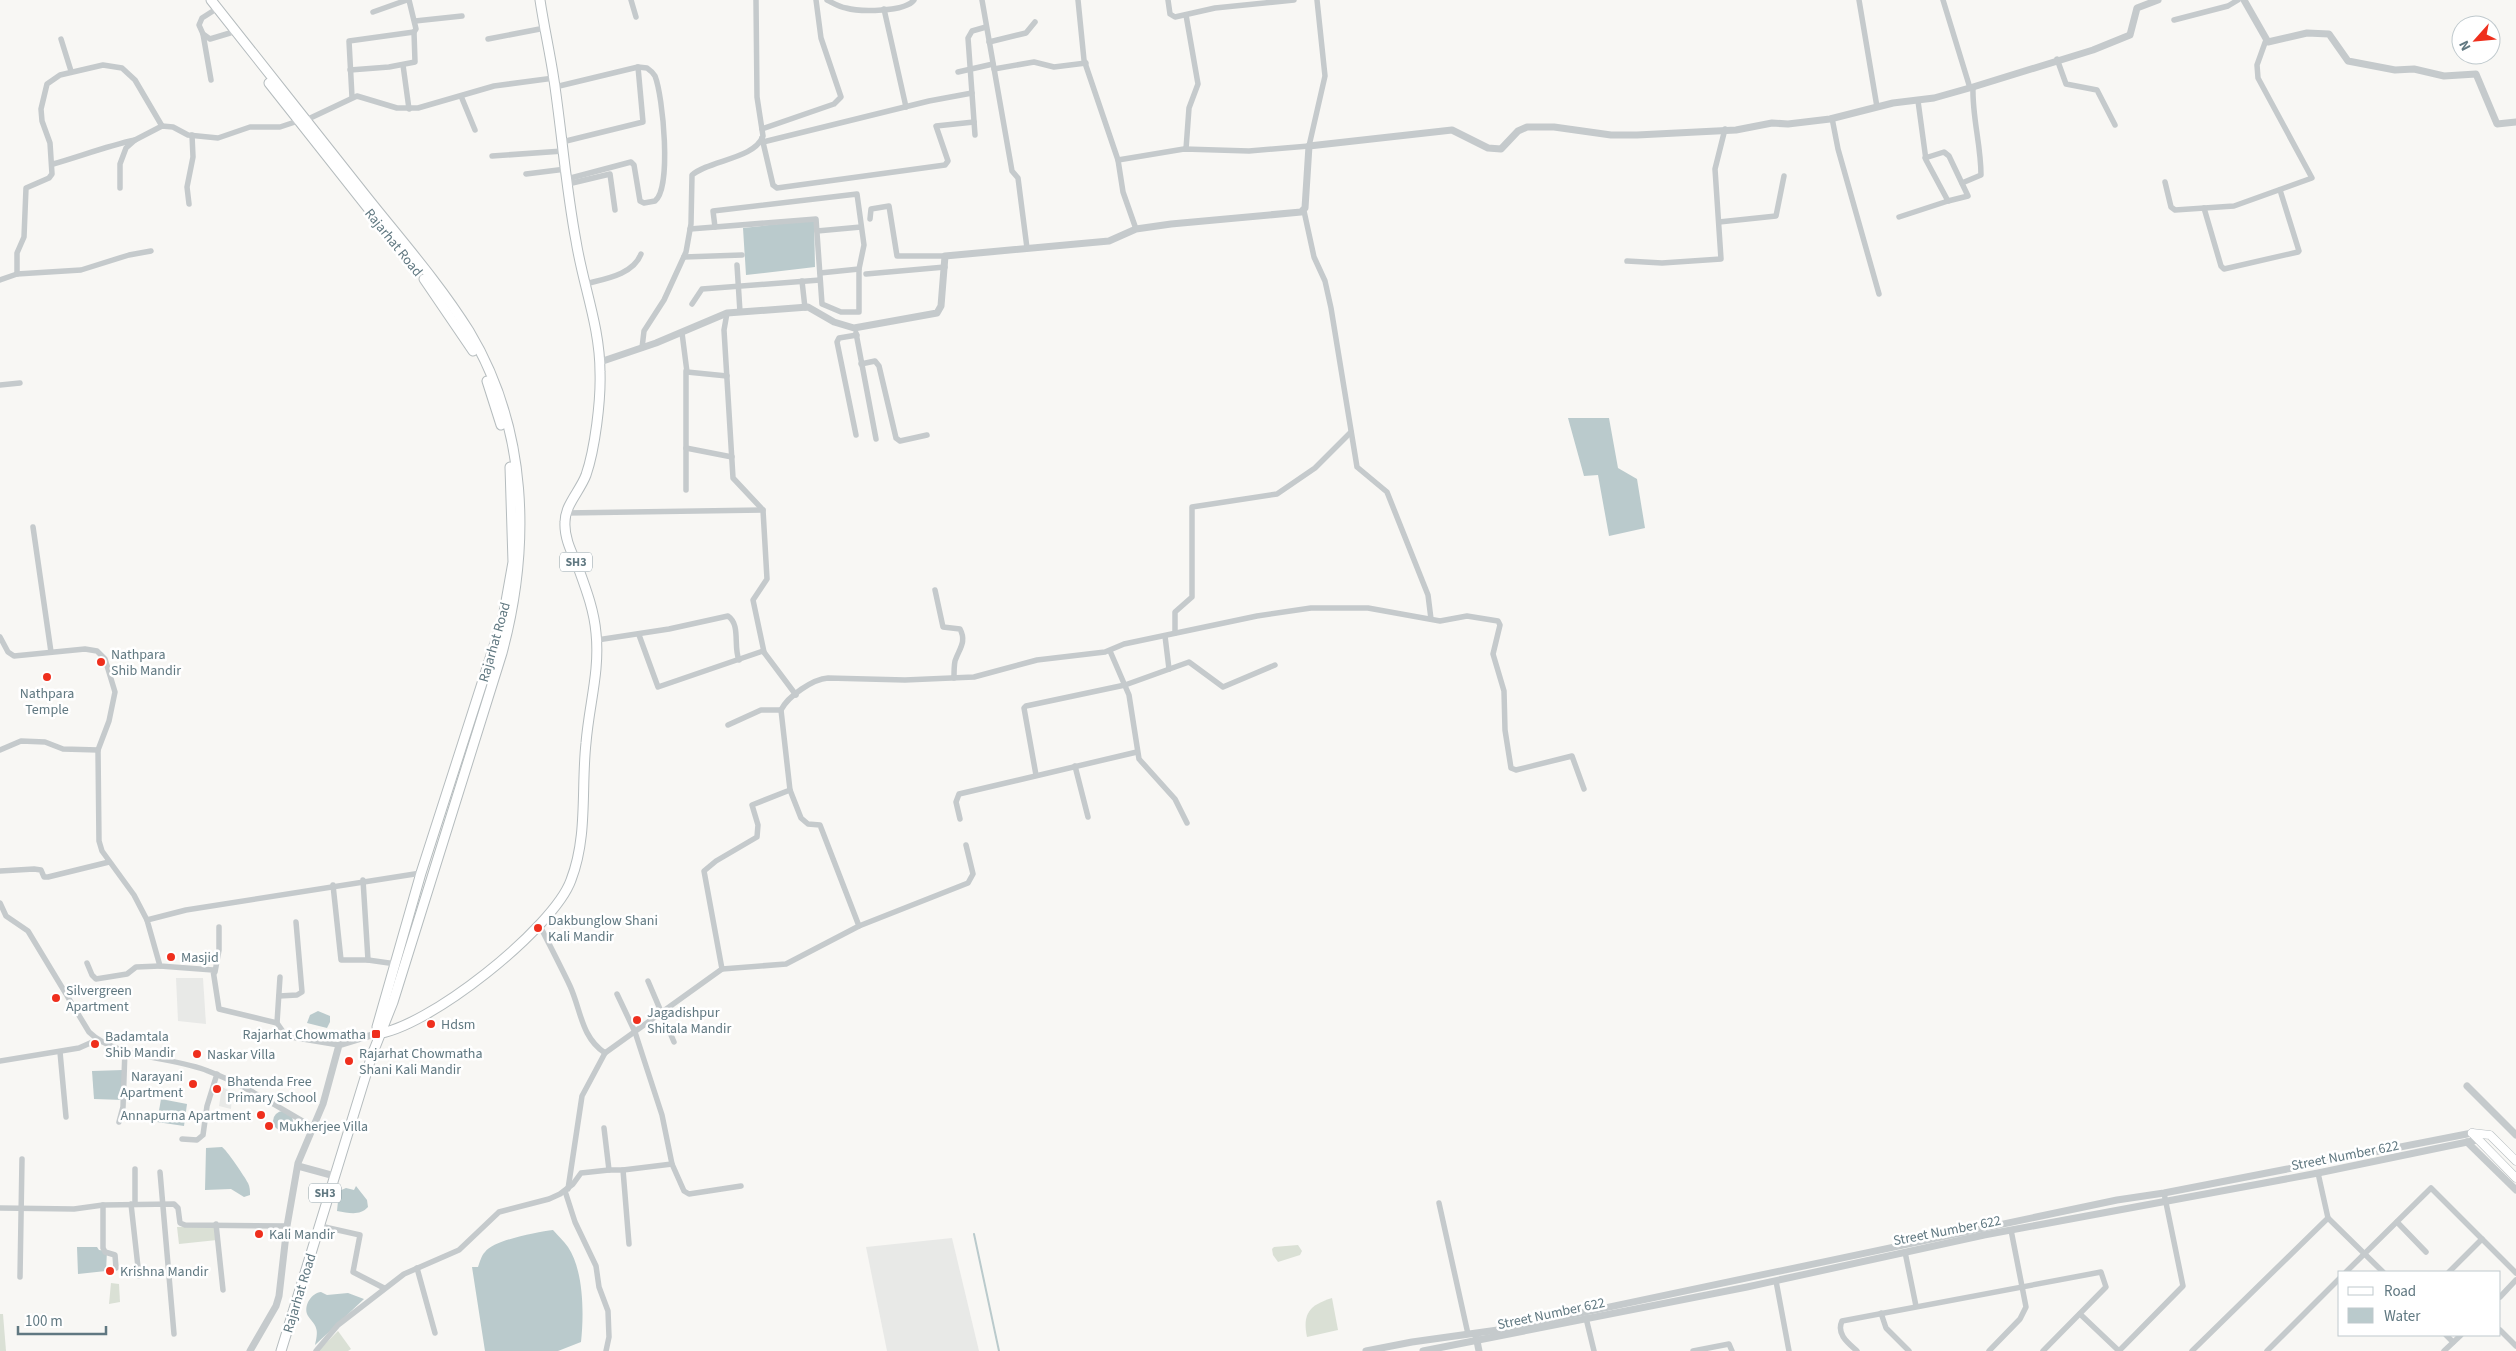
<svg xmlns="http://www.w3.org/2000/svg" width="2516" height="1351" font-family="'Source Sans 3',sans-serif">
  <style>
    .built { fill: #e8e9e7 }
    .green { fill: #dae0d5 }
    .water { fill: #bacacc }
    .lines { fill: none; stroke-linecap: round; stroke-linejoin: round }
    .stream { stroke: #bacacc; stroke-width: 2 }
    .secondary-casing { stroke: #b7bec1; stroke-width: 9 }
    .primary-casing { stroke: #b5bcbe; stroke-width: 11 }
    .minor { stroke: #c5cacc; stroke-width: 5.5 }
    .tertiary { stroke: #c5cacc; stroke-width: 7 }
    .secondary { stroke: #fff; stroke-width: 8 }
    .primary { stroke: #fff; stroke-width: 9 }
    .poi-dot { fill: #ef2f1d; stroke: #fff; stroke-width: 2 }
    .labels { text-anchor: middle; stroke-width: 5; stroke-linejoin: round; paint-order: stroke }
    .shield { fill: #fff; stroke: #90a0a7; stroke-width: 1 }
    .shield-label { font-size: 12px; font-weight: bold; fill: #607881 }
    .street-label { font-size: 14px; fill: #607881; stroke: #fff }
    .poi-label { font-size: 14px; fill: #607881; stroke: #fff; text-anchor: start }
  </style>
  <rect width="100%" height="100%" fill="#f8f7f4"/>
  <!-- built -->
  <g class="built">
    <path d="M176,978h27l3,46 -28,-3z"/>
    <path d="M222,1087l10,5 -1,17 -12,-3z"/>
    <path d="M952,1238l27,113h-92l-21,-104z"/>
  </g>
  <!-- green -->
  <g class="green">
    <path d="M216,1226l1,14 -38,4 -2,-17z"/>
    <path d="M1298,1245l4,6 -2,4 -22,7 -5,-7 -1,-6 2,-2z"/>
    <path d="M111,1283l8,1 1,18 -11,2z"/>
    <path d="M1332,1298l6,32 -31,7c-5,-24 3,-32 25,-39z"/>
    <path d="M0,1314h3l3,37h-6z"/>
    <path d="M338,1331l13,18 -3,2h-30z"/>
  </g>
  <!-- water -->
  <g class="water">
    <path d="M814,220l1,47 -69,8 -3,-47z"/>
    <path d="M1568,418h41l9,50 19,11 8,49 -36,8 -11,-61 -14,1z"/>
    <path d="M318,1011l12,5v6l-3,6 -20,-5 3,-8z"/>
    <path d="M123,1070v30l-29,-1 -2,-28z"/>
    <path d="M161,1099l26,5 -3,22 -27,-4z"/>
    <circle cx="283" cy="1121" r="10"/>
    <path d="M222,1147c4,2 23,30 26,36 2,4 2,8 2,12l-6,2 -13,-8 -26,1 1,-42z"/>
    <path d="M356,1186l11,14 1,7c-8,9 -19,6 -31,4l2,-20 7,-3 8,2z"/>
    <path d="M553,1230c5,6 11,11 15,17 16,24 16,68 13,95l-23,9h-73l-13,-84h6c2,-5 3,-11 7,-15 9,-12 52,-20 68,-22z"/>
    <path d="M77,1247h20l2,3 8,1 -1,20 -28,3z"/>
    <path d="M321,1292l6,3 21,-2 16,6 -49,46c1,-5 3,-12 1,-17 -1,-5 -7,-9 -9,-14 -3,-10 5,-21 14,-22z"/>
  </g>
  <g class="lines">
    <!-- stream -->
    <path class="stream" d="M974,1234l25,117"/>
    <defs>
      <g id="secondary">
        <path d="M2472,1133l44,45"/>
        <path d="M2472,1133l18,2 26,26"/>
      </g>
      <g id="primary">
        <path d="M211,0c52,65 103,131 155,196 35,44 73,87 103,135 59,98 62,214 33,322l-109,349 -21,53 -91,296"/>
        <path d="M269,83l147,186"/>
        <path d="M424,279l49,72"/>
        <path d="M487,381l14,44"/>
        <path d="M377,1027l44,-154 82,-255 10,-56 -3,-95"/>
        <path d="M375,1034c51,-4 179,-106 196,-154 17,-44 10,-92 15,-137 3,-38 14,-72 10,-110 -2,-23 -10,-44 -18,-66 -6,-14 -14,-29 -13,-45 0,-17 15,-31 21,-47 9,-26 15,-75 14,-103 0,-45 -17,-87 -24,-131 -10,-53 -14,-107 -22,-161 -4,-27 -10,-53 -14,-80"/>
      </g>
    </defs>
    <!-- secondary casing -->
    <use href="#secondary" class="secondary-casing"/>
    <!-- primary casing -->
    <use href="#primary" class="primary-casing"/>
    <!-- minor -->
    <g class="minor">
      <path d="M631,0l5,17"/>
      <path d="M827,0c6,3 12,7 19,8 14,4 59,4 68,-8"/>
      <path d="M982,0l30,171 6,7 9,70"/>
      <path d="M1078,0l6,60 34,100 5,32 13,37"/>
      <path d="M1168,0l2,14 5,3 40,-9 79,-8"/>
      <path d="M1859,0l18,107"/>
      <path d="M1943,0l27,88"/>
      <path d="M884,9l22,98"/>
      <path d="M213,11l-11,7 -3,7 4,9 7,5 20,-6"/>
      <path d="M373,12l34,-12"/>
      <path d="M1186,15l12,69 -9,24 -3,41"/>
      <path d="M2174,20l54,-14 10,-6"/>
      <path d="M415,21l47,-5"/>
      <path d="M203,34l8,46"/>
      <path d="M61,39l10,32"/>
      <path d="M488,39l57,-11"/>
      <path d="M989,42l37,-9 9,-11"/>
      <path d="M2057,59l9,25 31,6 18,35"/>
      <path d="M403,65l6,44"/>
      <path d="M994,69l40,-7 20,5 32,-4"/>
      <path d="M350,70l39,-3 26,-5 -1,-30"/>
      <path d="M958,72l35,-8"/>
      <path d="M555,87l83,-20 9,1c3,2 6,5 8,8 8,20 17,112 0,125l-11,2 -4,-2 -6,-36 -3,-3 -64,17"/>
      <path d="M461,96l14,34"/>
      <path d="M352,97l-3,-56 65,-9 2,-3 -7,-29"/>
      <path d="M1832,118l6,31 41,145"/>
      <path d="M304,121l53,-25 40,12h21l76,-22 60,-8"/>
      <path d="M762,129l72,-25 7,-7 -20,-59 -5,-38"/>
      <path d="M975,135l-7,-97 4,-7 14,-4"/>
      <path d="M762,138l11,47 4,3 168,-23 3,-4 -12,-35 38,-4"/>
      <path d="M562,142l81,-20 -5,-55"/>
      <path d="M763,142l166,-41 43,-8"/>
      <path d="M492,156l71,-5"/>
      <path d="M1925,158l19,-6 5,4 19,40 -20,5"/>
      <path d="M1118,160l66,-11 65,2 60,-5 16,-70 -8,-76"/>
      <path d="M53,164c28,-8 54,-18 82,-24"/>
      <path d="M526,174l40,-5"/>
      <path d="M2165,182l6,25 4,3 59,-4 78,-28 -54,-100 -1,-13 9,-25"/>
      <path d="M1962,183l19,-8c0,-30 -9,-58 -8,-88"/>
      <path d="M568,184l42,-10 5,36"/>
      <path d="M120,188v-24l6,-16 9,-8 27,-14 11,1 15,8 30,3 32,-11h30l18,-6"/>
      <path d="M189,204l-2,-17 6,-30 -1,-22"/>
      <path d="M2204,208l17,58 3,3 74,-17 1,-1 -19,-61"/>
      <path d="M1304,211l10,46 11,24 6,27 26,159 30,25 41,103 3,24"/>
      <path d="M1899,217l49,-16 -22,-41 -8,-59"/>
      <path d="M870,219l1,-10 18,-3 8,50h48"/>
      <path d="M1719,222l57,-6 8,-40"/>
      <path d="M715,227l-2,-16 144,-17 7,51 -5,24 -39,4"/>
      <path d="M690,229l126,-10 6,85 19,8h18v-43"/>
      <path d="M817,231l44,-4"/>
      <path d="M684,257l58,-2"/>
      <path d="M1627,261l35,2 59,-4 -6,-90 10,-40"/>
      <path d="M737,265l3,47"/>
      <path d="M17,274v-21l7,-16 2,-49 23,-10 3,-4 -2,-31 -8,-22 -1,-12 6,-25 13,-9 43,-10 19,3 13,12 27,46"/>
      <path d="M866,274l79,-7"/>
      <path d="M0,280l17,-6 64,-4 48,-15 22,-4"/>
      <path d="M802,281l3,27"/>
      <path d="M585,284c19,-5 48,-9 56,-30"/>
      <path d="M692,304l10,-15 118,-9"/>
      <path d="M727,313l-3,17 9,148 30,32 4,69 -14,21 11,52"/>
      <path d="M682,333l5,39 40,4"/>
      <path d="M856,333l20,106"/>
      <path d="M642,348l2,-17 20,-31 22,-48 5,-28 1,-49c17,-15 63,-16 71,-39l-6,-39 -1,-97"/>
      <path d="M861,364l14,-3 4,5 17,72 4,3 27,-6"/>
      <path d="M0,385l20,-2"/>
      <path d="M856,435l-19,-93 2,-4 18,-3"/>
      <path d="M686,448l46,9"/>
      <path d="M686,490v-119"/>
      <path d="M566,513l197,-3"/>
      <path d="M33,527l18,125"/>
      <path d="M935,590l8,37 17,2c7,13 -1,20 -5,32 -1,5 -1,11 -1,17"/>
      <path d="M1175,633v-21l17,-15v-90l85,-13 38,-26 36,-36"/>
      <path d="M639,635l19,52 105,-36 33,44"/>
      <path d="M1165,636l4,33"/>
      <path d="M0,637l8,15 6,4 71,-7 12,2 8,8 10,33 -6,29 -11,29 1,91 3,10 32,44 13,25"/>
      <path d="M597,640l72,-11 59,-13c13,9 5,30 11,44"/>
      <path d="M1110,651l19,44 10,64 36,40 12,24"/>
      <path d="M728,725l33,-15h20"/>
      <path d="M0,750l21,-9 24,1 18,7 35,1"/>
      <path d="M1075,766l13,51"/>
      <path d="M1036,775l-12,-67 2,-2 99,-21 64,-23 34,25 52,-22"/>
      <path d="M790,790l11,28 7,6 12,1 39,101"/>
      <path d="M960,819l-4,-17 3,-8 178,-42"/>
      <path d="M0,871l34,-2 7,1 3,7h4l61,-15"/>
      <path d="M363,880l5,80"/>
      <path d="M333,885l8,75h27l28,4"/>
      <path d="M0,903l6,13 22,15 61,101c26,26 85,25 119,39 37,14 71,37 105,56"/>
      <path d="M539,924c10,20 21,41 31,62 11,24 11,51 35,67l117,-84 -18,-98 12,-10 41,-24 1,-12 -6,-20 38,-15 -9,-80c7,-14 32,-31 47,-32l77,2 69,-3 63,-17 68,-8 19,-8 133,-28 54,-8h57l72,13 27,-5 31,5 2,4 -7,29 11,37 1,39 6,38 5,2 56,-14 12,33"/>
      <path d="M87,963l5,12 4,4 31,-5 9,-7 24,-1"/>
      <path d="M722,969l64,-5 73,-38 109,-43 5,-9 -7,-29"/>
      <path d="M215,972l4,-22v-23"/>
      <path d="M648,981l26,61"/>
      <path d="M617,994l18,38 11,34 16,49 10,49"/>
      <path d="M279,996l18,-1 5,-3 -6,-70"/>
      <path d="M277,1023l3,-46"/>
      <path d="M339,1045l-48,-8 -7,-4 -7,-10 -58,-14 -6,-39 -53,-4 -13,-46 39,-10 235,-37"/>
      <path d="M60,1052l6,65"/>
      <path d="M0,1061l79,-13 18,-8"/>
      <path d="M119,1122l4,-15 2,-58"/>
      <path d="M604,1128l5,42h14"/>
      <path d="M182,1139l15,1 6,-5 4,-29 10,-32"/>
      <path d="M135,1169v35"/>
      <path d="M160,1172l14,162"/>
      <path d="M2318,1173l10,45 55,54"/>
      <path d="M568,1189l14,-93 23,-43"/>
      <path d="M565,1191l10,31 21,44 3,21 9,24 1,26 -3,14"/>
      <path d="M1439,1203l29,131"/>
      <path d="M131,1204l8,72"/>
      <path d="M103,1205v43l2,4 10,3 1,13"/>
      <path d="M0,1208l74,1 29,-4 71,-1 4,4 2,15 5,2 102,1"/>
      <path d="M2397,1222l29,30"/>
      <path d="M216,1224l7,66"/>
      <path d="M320,1226l40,9 -7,37 31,16"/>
      <path d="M629,1244l-6,-74 49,-6 12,27 5,3 52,-8"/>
      <path d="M1905,1252l11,54"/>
      <path d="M417,1268l18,65"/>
      <path d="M2346,1272l85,-84 85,85"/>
      <path d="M2449,1272l33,-33"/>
      <path d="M20,1277l2,-118"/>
      <path d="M1776,1281l13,70"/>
      <path d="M2500,1297l16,-17"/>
      <path d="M1881,1313l5,15 23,23"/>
      <path d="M2080,1314l39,37"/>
      <path d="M1586,1318l8,33"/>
      <path d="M2500,1330l16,16"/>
      <path d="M2446,1335l7,7"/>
      <path d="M316,1351l22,-26 66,-51 55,-24 40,-38 50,-13 11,-5 13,-10 8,-11 28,-3"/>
      <path d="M1693,1351l36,-7 3,7"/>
      <path d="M1857,1351c-9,-8 -21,-17 -15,-30l259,-49 5,15 -63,64"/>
      <path d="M1989,1351l31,-32 6,-12 -15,-77"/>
      <path d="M2119,1351l64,-65 -19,-93"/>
      <path d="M2192,1351l136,-133"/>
      <path d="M2267,1351l73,-73"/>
      <path d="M2444,1351l17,-16"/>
    </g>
    <!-- tertiary -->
    <g class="tertiary">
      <path d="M2244,0l24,42 39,-9 22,1 19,27 47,9 19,-1 30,7 32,-2 21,50 19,-2"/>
      <path d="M600,362l56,-19 71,-30 81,-6 26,15 20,6 83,-15 4,-7 4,-50 164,-15 27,-12 35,-5 130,-12 4,-4 4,-62 143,-16 36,18 13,1 17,-18 9,-4h27l57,8h26l99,-5 36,-7 16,1 42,-5 63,-16 41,-5 39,-11 120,-37 37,-15 7,-27 21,-8"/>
      <path d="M2467,1086l49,49"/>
      <path d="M2467,1142l49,48"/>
      <path d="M298,1166l33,9"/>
      <path d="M1476,1336l3,15"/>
      <path d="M250,1351l26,-45 3,-10 8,-70 11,-63 25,-59 16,-59 36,-11"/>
      <path d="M1366,1351l46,-9 93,-13 612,-129 47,-7 308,-60"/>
      <path d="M1423,1351l324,-64 237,-52 334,-62 159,-33"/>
    </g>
    <!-- secondary -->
    <use href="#secondary" class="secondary"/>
    <!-- primary -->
    <use href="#primary" class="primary"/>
  </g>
  <!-- markers -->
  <g class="poi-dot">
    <circle cx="101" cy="662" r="5"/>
    <circle cx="47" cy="677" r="5"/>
    <circle cx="538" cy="928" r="5"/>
    <circle cx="171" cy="957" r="5"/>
    <circle cx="56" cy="998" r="5"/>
    <circle cx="637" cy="1020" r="5"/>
    <circle cx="431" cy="1024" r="5"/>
    <rect x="371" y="1029" width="10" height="10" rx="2.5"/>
    <circle cx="95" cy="1044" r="5"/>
    <circle cx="197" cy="1054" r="5"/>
    <circle cx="349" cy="1061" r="5"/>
    <circle cx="193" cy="1084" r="5"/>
    <circle cx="217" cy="1089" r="5"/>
    <circle cx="261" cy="1115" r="5"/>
    <circle cx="269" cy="1126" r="5"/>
    <circle cx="259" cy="1234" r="5"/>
    <circle cx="110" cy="1271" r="5"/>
  </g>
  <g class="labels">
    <!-- shield labels -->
    <g class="shield">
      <rect x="560" y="552.5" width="32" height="19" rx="4"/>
      <rect x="309" y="1183.5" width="32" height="19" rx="4"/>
    </g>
    <g class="shield-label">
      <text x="576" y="566">SH3</text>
      <text x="325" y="1197">SH3</text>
    </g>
    <!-- street labels -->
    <g class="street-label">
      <text transform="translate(394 242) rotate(51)" y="5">Rajarhat Road</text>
      <text transform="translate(494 642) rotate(-74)" y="5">Rajarhat Road</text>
      <text transform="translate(2345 1155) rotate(-11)" y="5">Street Number 622</text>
      <text transform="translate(1947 1230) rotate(-11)" y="5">Street Number 622</text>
      <text transform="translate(299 1293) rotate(-73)" y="5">Rajarhat Road</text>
      <text transform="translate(1551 1313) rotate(-12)" y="5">Street Number 622</text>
    </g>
    <!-- poi labels -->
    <g class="poi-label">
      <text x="111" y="659">Nathpara<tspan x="111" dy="16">Shib Mandir</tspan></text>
      <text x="47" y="698" text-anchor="middle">Nathpara<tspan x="47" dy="16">Temple</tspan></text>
      <text x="548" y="925">Dakbunglow Shani<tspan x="548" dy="16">Kali Mandir</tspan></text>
      <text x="181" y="962">Masjid</text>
      <text x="66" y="995">Silvergreen<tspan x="66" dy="16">Apartment</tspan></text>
      <text x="647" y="1017">Jagadishpur<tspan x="647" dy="16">Shitala Mandir</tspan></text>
      <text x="441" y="1029">Hdsm</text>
      <text x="366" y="1039" text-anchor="end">Rajarhat Chowmatha</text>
      <text x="105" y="1041">Badamtala<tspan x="105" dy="16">Shib Mandir</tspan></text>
      <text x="359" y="1058">Rajarhat Chowmatha<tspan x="359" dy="16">Shani Kali Mandir</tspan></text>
      <text x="207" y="1059">Naskar Villa</text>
      <text x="183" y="1081" text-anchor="end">Narayani<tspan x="183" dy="16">Apartment</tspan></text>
      <text x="227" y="1086">Bhatenda Free<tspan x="227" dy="16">Primary School</tspan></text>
      <text x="251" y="1120" text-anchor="end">Annapurna Apartment</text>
      <text x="279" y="1131">Mukherjee Villa</text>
      <text x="269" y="1239">Kali Mandir</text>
      <text x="120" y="1276">Krishna Mandir</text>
    </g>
  </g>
  <!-- legend -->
  <rect x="2338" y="1271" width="162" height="65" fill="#ffffff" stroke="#bfc9cd"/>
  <rect x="2348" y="1287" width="25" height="8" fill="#ffffff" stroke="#bfc9cd"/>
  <text x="2384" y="1296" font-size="15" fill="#607881">Road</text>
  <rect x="2348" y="1308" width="25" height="15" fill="#bacacc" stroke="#bfc9cd"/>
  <text x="2384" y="1321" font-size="15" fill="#607881">Water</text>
  <!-- north arrow -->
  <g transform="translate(2476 40) rotate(243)"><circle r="24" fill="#ffffff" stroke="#bfc9cd"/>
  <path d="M0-4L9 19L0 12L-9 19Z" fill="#ef2f1d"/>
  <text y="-8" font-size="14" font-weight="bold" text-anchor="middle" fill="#607881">N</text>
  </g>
  <!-- scale -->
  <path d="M18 1326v8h88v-8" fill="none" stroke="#607881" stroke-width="2.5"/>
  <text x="25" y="1326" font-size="15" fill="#607881" stroke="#ffffff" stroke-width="4" paint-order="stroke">100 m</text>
</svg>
